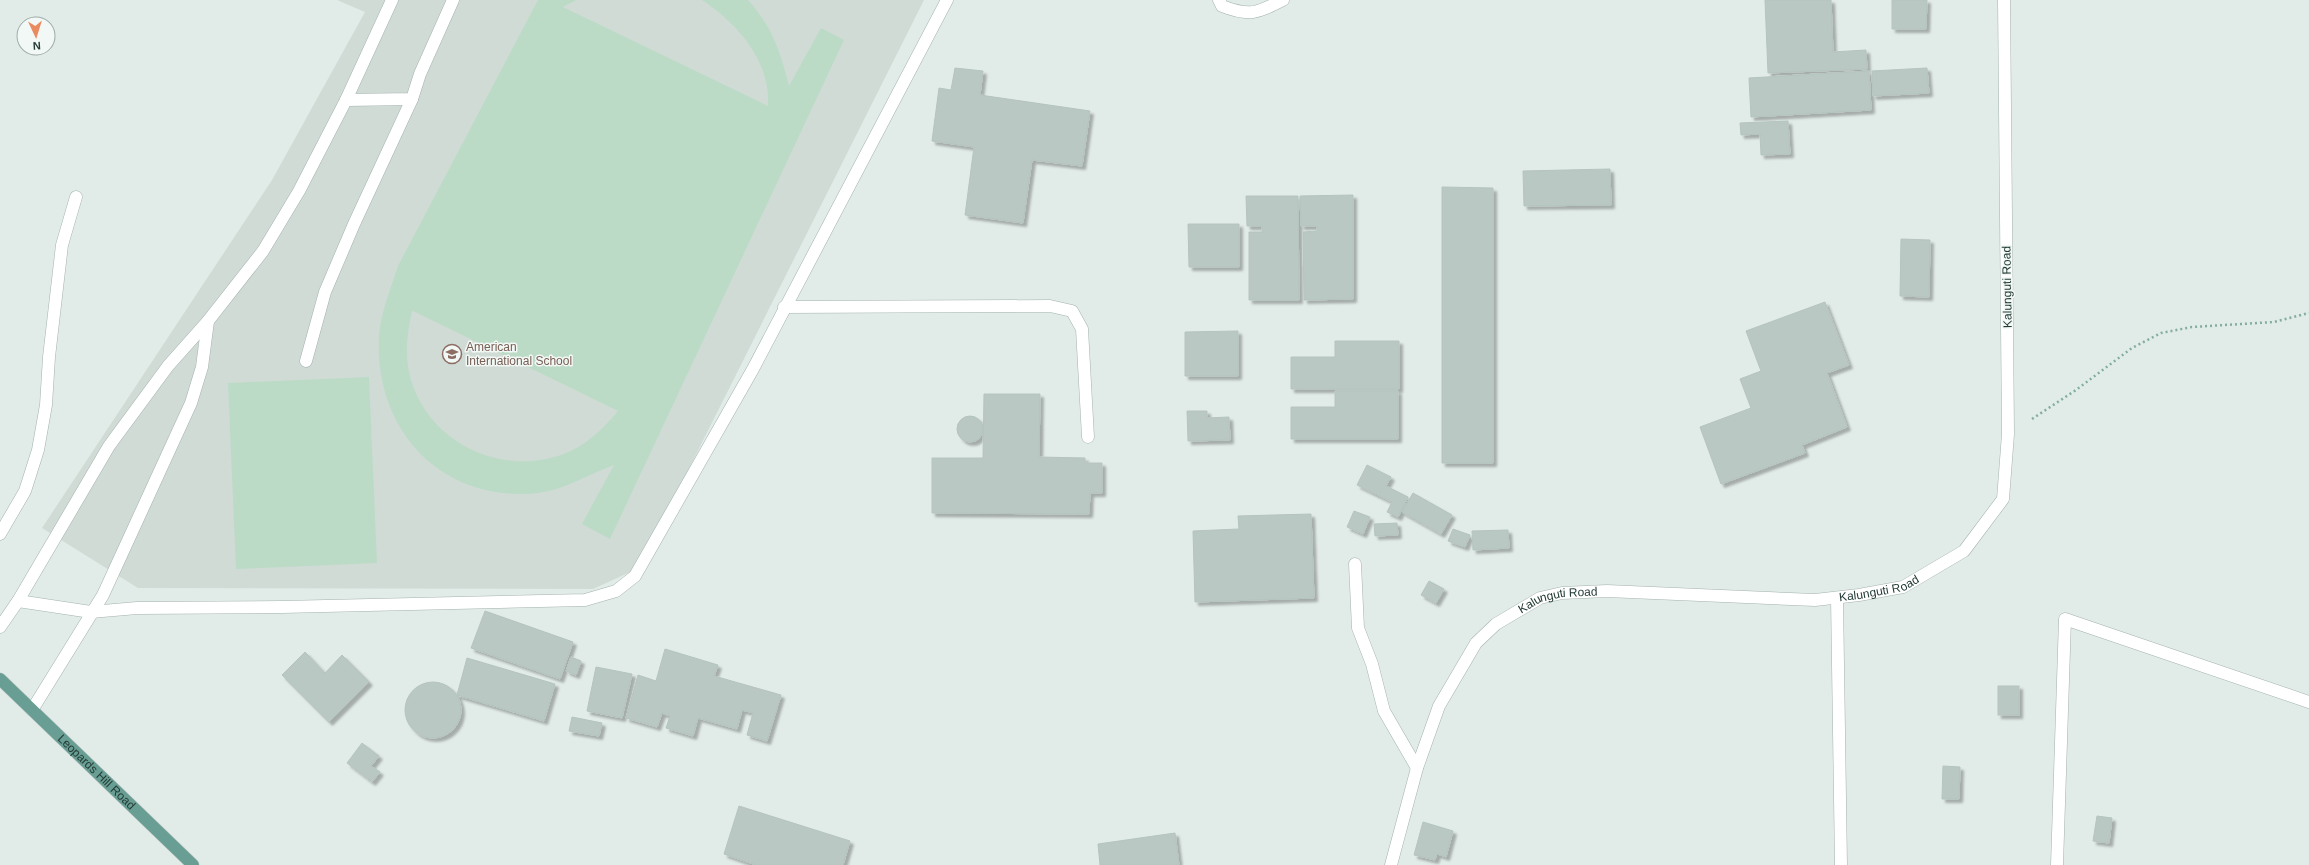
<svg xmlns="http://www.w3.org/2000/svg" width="2309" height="865" font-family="Arial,sans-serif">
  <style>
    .built { fill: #d0dbd6 }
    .garden { fill: #bbdbc6; fill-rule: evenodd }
    .building { fill: #bac8c3; stroke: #b4c4be; filter: url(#shadow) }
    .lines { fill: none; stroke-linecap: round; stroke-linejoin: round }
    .minor-casing { stroke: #a4b3ae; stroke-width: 13 }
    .major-casing { stroke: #c1c8c7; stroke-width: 13 }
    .path { stroke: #84ada2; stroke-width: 2.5; stroke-dasharray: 2 3; stroke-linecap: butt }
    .minor { stroke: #fff; stroke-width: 12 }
    .major { stroke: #689e93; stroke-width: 12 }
    .labels { text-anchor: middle; stroke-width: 3; stroke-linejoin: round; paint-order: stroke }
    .street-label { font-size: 12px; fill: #233b36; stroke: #f2f8f5 }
    .education-label { font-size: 12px; fill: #785e54; stroke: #f2f8f5; text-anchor: start }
  </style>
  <defs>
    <filter id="shadow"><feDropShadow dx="3.5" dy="3.5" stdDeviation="1" flood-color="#0004"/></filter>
  </defs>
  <rect width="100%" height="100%" fill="#e1ebe7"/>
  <!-- built -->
  <path class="built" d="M337,0h587l-285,568 -46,21 -455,-1 -96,-60 230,-348 93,-168z"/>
  <!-- garden -->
  <g class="garden">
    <path d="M538,0h38l-13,7 205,99c3,-45 -31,-83 -66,-106h46c25,28 32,51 41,86l32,-58 23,12 -234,499 -28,-15 32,-59c-25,9 -50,25 -76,28 -96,10 -164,-62 -159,-157 2,-24 12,-48 19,-70zM412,311h1l205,100c-15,18 -33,36 -57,44 -61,21 -131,-12 -150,-75 -7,-23 -4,-47 1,-69z"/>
    <path d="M369,377l8,186 -141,6 -8,-186z"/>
  </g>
  <!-- building -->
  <g class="building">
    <path d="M1765,0h66l2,52 33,-2 1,19 -99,4z"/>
    <path d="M1892,0h35l-1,29h-34z"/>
    <path d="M955,68l28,3 -3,24 110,16 -8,55 -50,-6 -9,63 -58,-8 9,-68 -42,-6 7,-53 12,2z"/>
    <path d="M1927,68l2,25 -56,3 -1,-25z"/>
    <path d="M1869,71l2,39 -120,7 -2,-39z"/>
    <path d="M1788,121l2,33 -29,1 -1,-21 -19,1 -1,-12z"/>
    <path d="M1610,169l1,36 -87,1 -1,-35z"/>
    <path d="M1442,187l51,1v275h-51z"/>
    <path d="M1353,195v104l-49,1 -1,-68 14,-1v-5h-16l-1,-30z"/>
    <path d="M1246,196h52l1,104h-50v-68h13v-6h-15z"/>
    <path d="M1188,224h51v43h-50z"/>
    <path d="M1901,239l29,1 -1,57 -29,-1z"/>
    <path d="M1825,302l24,63 -22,8 20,54 -45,18 3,8 -84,31 -21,-57 51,-19 -11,-29 21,-8 -15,-40z"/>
    <path d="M1238,331v45h-53v-44z"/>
    <path d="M1335,341h64v48h-108v-32h44z"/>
    <path d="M1335,391h63v48h-107v-32h44z"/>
    <path d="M984,394h56l-1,63 46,1v5h17v30h-12l-1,21 -157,-1v-55h51z"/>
    <path d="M1187,411h20v7l22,-1 1,23 -42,1z"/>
    <circle cx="970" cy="429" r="13"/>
    <path d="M1367,465l24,12 -5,9 22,11 -10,20 -11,-5 5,-10 -35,-17z"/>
    <path d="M1413,493l39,22 -11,19 -39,-22z"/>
    <path d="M1354,511l16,6 -7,17 -16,-7z"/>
    <path d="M1311,514l3,84 -119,4 -2,-71 46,-2 -1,-13z"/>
    <path d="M1397,523l1,12 -23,1 -1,-12z"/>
    <path d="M1453,529l17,6 -5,12 -17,-6z"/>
    <path d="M1508,530l1,18 -36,2 -1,-19z"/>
    <path d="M1429,581l15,8 -8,14 -15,-8z"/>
    <path d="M485,611l88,31 -13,37 -89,-31z"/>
    <path d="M665,649l53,16 -4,11 67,19 -14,46 -20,-6 6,-22 -11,-3 -5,19 -39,-11 -5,18 -27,-8 4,-12 -8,-3 -5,14 -31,-9 12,-43 18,6z"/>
    <path d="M305,652l20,21 17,-18 27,27 -40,40 -47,-47z"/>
    <path d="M571,657l10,4 -5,14 -10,-4z"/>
    <path d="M467,658l88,26 -11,37 -87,-26z"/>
    <path d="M596,667l36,7 -10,44 -35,-7z"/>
    <circle cx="433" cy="710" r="28"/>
    <rect x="1998" y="686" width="21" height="29"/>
    <path d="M572,717l30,6 -3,13 -30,-5z"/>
    <path d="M362,743l17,13 -8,10 9,6 -8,10 -25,-19z"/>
    <path d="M1943,766l17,1 -1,32h-17z"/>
    <path d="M739,806l111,35 -7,24h-87l-32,-11z"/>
    <path d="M2097,816l15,2 -3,25 -16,-2z"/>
    <path d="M1423,822l30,9 -7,26 -9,-3 -2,6 -21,-5z"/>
    <path d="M1175,833l4,32h-79l-2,-21z"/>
  </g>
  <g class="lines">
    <defs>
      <g id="minor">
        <path d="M1219,0l3,6c28,11 35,7 61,-6"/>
        <path d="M346,100l66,-1 8,-25 33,-74"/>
        <path d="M784,307l266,-1 22,5 10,18 6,108"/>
        <path d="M306,361l19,-69 29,-68 58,-125"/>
        <path d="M0,534l25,-43 13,-41 8,-45 3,-48 13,-112 14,-48"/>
        <path d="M1355,564l3,64 14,36 12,47 33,57"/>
        <path d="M1837,598l4,267"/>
        <path d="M18,601l73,11 46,-4 145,-1 303,-7 31,-9 19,-15 118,-207 194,-369"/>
        <path d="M0,627l18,-26 91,-155 59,-80 40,-45 55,-70 36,-60 47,-91 46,-100"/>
        <path d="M32,710l71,-115 88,-192 11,-36 6,-46"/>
        <path id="s1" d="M1391,865l26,-97 22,-62 37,-63 20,-19 44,-26 22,-5 45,-2 208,9 44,-5 44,-8 61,-36 39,-52 5,-65 -4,-434"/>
        <path d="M2057,865l8,-246 244,83"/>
      </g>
      <g id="major">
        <path id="s2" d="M0,679l193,186"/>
      </g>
    </defs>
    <!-- minor casing -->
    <use href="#minor" class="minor-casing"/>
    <!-- major casing -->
    <use href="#major" class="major-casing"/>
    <!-- path -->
    <path class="path" d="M2032,419l44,-29 56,-42 29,-15 31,-6 82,-5 35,-9"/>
    <!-- minor -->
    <use href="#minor" class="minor"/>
    <!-- major -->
    <use href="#major" class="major"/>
  </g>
  <!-- icons -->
  <defs>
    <symbol id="school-ring" viewBox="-11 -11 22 22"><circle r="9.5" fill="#f2f8f5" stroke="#8d6e63" stroke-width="1.5"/><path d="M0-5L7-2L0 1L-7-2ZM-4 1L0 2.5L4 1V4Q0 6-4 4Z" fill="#8d6e63"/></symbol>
  </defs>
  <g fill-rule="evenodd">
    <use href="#school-ring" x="441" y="343" width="22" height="22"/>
  </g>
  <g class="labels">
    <!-- street labels -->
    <g class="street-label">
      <text transform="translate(2007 287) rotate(-91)" y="4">Kalunguti Road</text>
      <text dy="4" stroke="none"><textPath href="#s1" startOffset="659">Kalunguti Road</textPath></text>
      <text dy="4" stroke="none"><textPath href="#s1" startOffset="335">Kalunguti Road</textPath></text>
      <text dy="4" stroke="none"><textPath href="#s2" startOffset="134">Leopards Hill Road</textPath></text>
    </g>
    <!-- education labels -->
    <g class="education-label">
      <text x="466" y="351">American<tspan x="466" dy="14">International School</tspan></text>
    </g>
  </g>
  <!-- north arrow -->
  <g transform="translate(36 36) rotate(176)"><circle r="19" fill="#f2f8f5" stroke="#9faca9"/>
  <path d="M0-3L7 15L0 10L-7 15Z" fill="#ea8a61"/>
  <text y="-6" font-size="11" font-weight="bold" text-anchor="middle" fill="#233b36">N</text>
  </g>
</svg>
